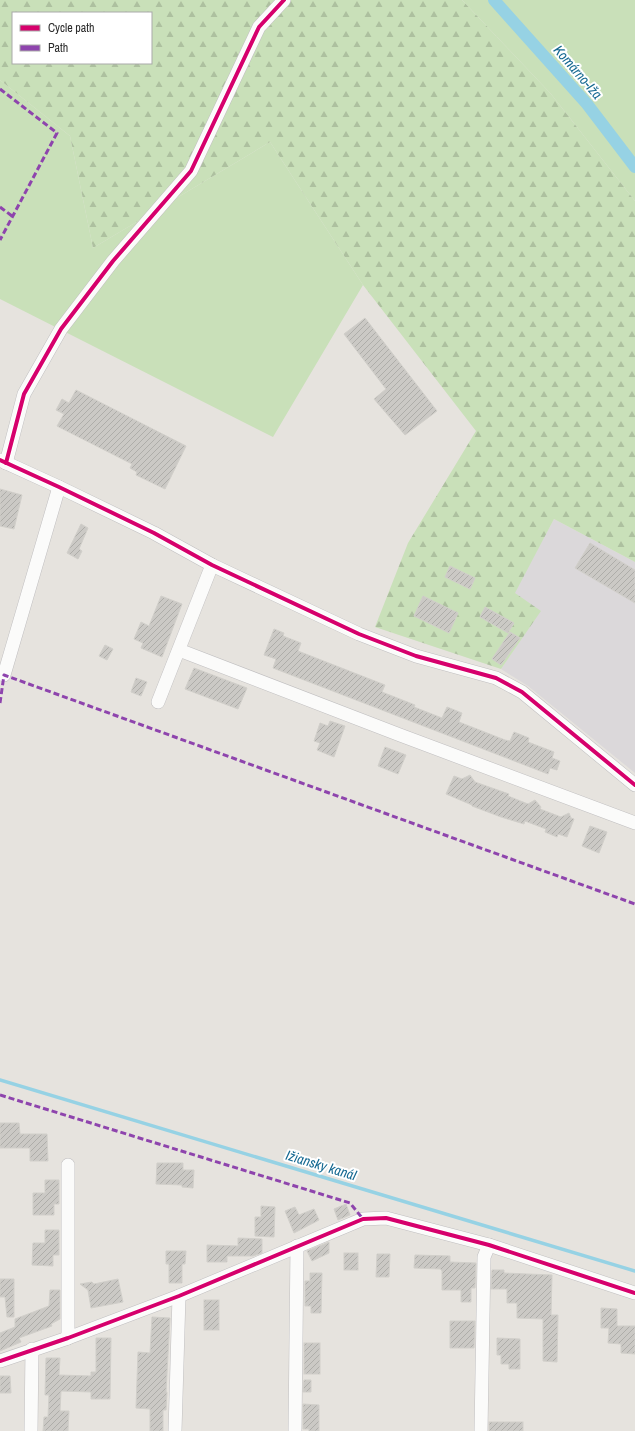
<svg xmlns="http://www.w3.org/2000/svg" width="635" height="1431" font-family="'Archivo Narrow',sans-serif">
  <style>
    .industrial { fill: #dbd8da }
    .green { fill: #c9e0b9 }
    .forest { fill: url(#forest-firs); fill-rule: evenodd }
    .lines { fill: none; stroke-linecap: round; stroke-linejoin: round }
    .stream { stroke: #96d2e4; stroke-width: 3.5 }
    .canal { stroke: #96d2e4; stroke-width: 12 }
    .building { fill: url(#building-hatch); stroke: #d1cfca }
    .street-casing { stroke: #c0bfc0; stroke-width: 14 }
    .street { stroke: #fbfbfa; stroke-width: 13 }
    .quiet { stroke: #8e44ad; stroke-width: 3; stroke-dasharray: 6 3; stroke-linecap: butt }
    .cycleway-casing { stroke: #fff; stroke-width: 6 }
    .cycleway { stroke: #d6006c; stroke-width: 4 }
    .labels { text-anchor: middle; stroke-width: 4; stroke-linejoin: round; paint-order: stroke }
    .water-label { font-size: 14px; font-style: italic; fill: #146891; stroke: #fff }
  </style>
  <defs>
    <pattern id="forest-firs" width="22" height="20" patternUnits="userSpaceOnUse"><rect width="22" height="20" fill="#c9e0b9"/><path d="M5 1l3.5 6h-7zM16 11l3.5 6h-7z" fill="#adc09f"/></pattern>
    <pattern id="building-hatch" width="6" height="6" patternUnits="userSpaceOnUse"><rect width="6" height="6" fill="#cbc9c5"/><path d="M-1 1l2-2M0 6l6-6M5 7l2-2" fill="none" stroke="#aeada9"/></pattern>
  </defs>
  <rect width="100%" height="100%" fill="#e6e3de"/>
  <!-- industrial -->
  <path class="industrial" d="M554,519l81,43v211l-107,-87 -27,-17 39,-58 -26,-18z"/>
  <!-- green -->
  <g class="green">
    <path d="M462,0h173v201l-84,-107z"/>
    <path d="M0,80l70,56 23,112 177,-106 93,143 -90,152 -273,-138z"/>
  </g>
  <!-- forest -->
  <path class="forest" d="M0,0h462l89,94 84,107v361l-81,-43 -39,74 26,18 -40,58 -126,-42 33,-84 68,-112 -113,-146 -93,-143 -177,106 -23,-112 -70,-56zM13,13h138v50h-138z"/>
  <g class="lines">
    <!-- stream -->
    <path class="stream" d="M0,1080l635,191"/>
    <!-- canal -->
    <path class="canal" d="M494,0l93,104 48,63"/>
  </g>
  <!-- building -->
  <g class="building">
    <path d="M365,318l72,93 -32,24 -31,-36 12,-10 -42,-55z"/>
    <path d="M76,390l110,56 -21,43 -29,-14 1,-3 -7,-4 2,-4 -75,-38 7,-12 -8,-4 6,-11 7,4z"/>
    <path d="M0,489l22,6 -8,34 -14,-3z"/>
    <path d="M81,524l7,4 -9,21 3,2 -4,8 -11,-6z"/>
    <path d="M590,543l45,27v33l-60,-35z"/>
    <path d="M450,566l25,12 -5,11 -25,-12z"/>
    <path d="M161,596l21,8 -20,53 -21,-9 2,-5 -9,-4 7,-17 8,4z"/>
    <path d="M423,596l35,17 -9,20 -35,-17z"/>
    <path d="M485,607l29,16 -6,10 -28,-16z"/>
    <path d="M274,629l10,4 -1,3 18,7 -3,8 87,34 -3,7 33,13 -1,2 28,11 5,-11 15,6 -3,9 46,18 5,1 4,-9 15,6 -1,4 26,10 -2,6 8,3 -3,9 -7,-2 -2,6 -275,-106 3,-9 -12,-4z"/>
    <path d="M510,632l10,6 -19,27 -9,-6z"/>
    <path d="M105,645l8,4 -6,11 -8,-4z"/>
    <path d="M194,668l53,20 -9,21 -53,-20z"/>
    <path d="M136,678l11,4 -6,14 -10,-4z"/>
    <path d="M330,721l15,5 -11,31 -17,-7 3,-7 -6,-2 6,-18 8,3z"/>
    <path d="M385,747l21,8 -8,19 -20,-8z"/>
    <path d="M470,775l5,7 34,12 -1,2 20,8 7,-4 6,7 -1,2 21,8 8,-4 2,5 3,1 -7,18 -9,-3 -1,3 -12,-5 1,-3 -21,-8 -1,3 -23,-7 -29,-11v-1l-26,-11 8,-18 8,3z"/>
    <path d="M590,826l17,6 -8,21 -17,-7z"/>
    <path d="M0,1123h19l1,11h27l1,27h-18v-13h-30z"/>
    <path d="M157,1163h26v7h11l-1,18 -11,-1v-2l-26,-1z"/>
    <path d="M45,1180h14v24h-5v11h-21v-22h12z"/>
    <path d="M346,1204l4,11 -12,5 -4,-11z"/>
    <path d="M261,1206l14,1 -1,30 -19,-1v-19h6z"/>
    <path d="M295,1207l4,8 15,-6 5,11 -25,13 -9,-22z"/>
    <path d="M45,1230h14v25h-6v11l-21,-1 1,-22h12z"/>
    <path d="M238,1238l24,1v14l-9,3h-26v6h-20v-17l31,1z"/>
    <path d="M329,1242v11l-17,8 -5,-10z"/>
    <path d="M166,1251h20l-1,13h-3v19h-13v-19h-3z"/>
    <rect x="344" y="1253" width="14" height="17"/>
    <path d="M377,1254h13l-1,23h-13z"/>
    <path d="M415,1255l35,1v6l26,1 -1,25h-4v14h-10v-12h-19v-19l-2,-2 -26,-1z"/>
    <path d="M492,1270h12v3l48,2 -1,40h7l-1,47 -14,-1v-42l-26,-1v-15h-10v-14h-16z"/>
    <path d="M310,1273h12l-1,40h-10v-7h-6v-25h5z"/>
    <path d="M0,1279h14v38h-7l-2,-20h-5z"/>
    <path d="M118,1279l5,23 -32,6 -3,-18 -8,-6 12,-2 2,2z"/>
    <path d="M50,1290h10v29l-9,5 1,2 -33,12 2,4 -21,9v-18l15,-6v-8l34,-13z"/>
    <rect x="204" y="1300" width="15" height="30"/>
    <path d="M601,1308l16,1v17h18v28l-14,-1v-9l-13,-1 1,-15h-8z"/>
    <path d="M152,1317l18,1 -4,74h1l-1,18h-3v21h-13v-22l-14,-1 2,-56 12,1z"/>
    <path d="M450,1321h25l-1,27h-24z"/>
    <path d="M96,1338h15l-1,61h-19v-7l-30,-1 -1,20h9l-1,20h-25l1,-14h4l1,-22h-4l1,-37h14l-1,17 32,1v-4h5z"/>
    <path d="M497,1338l23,1v30h-11v-5h-8v-9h-4z"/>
    <rect x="304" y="1343" width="16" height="31"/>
    <path d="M0,1376h10l1,17h-11z"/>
    <path d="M304,1380h7v12h-8z"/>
    <path d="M303,1404l16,1v26h-10v-2h-6z"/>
    <rect x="489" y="1422" width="34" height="9"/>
  </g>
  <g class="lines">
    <defs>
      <g id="street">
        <path d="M0,460l59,27 95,46 58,32 147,69 57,22 80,22 26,14 113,93"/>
        <path d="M6,463l18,-69 37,-65 52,-68 78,-90 68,-144 25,-27"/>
        <path d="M179,650l221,85 235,88"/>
        <path d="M4,675l55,-188"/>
        <path d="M158,702l54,-137"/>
        <path d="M68,1338v-173"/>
        <path d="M0,1361l68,-23 111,-42 184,-77 23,-1 103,27 146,48"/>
        <path d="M31,1431l1,-82"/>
        <path d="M175,1431l4,-135"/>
        <path d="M295,1431l2,-185"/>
        <path d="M481,1431l3,-174 5,-12"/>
      </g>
    </defs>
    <!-- street casing -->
    <use href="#street" class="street-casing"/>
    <!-- street -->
    <use href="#street" class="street"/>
    <!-- quiet -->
    <g class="quiet">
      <path d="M0,89l57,44 -57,107"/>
      <path d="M0,207l12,9"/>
      <path d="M0,703l4,-28 631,229"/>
      <path d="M0,1095l350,108 13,16"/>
    </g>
    <defs>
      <g id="cycleway">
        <path d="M0,460l59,27 95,46 58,32 147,69 57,22 80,22 26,14 113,93"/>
        <path d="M6,463l18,-69 37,-65 52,-68 78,-90 68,-144 25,-27"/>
        <path d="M0,1361l68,-23 111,-42 184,-77 23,-1 103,27 146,48"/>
      </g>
    </defs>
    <!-- cycleway casing -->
    <use href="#cycleway" class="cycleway-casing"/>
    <!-- cycleway -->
    <use href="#cycleway" class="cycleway"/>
  </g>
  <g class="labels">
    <!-- water labels -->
    <g class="water-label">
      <text transform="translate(578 72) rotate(49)" y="5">Komárno-Iža</text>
      <text transform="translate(321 1165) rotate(17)" y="5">Ižiansky kanál</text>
    </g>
  </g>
  <!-- legend -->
  <rect x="12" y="12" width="140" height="52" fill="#ffffff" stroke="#a9a9a9"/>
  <rect x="20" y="25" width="20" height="6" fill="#d6006c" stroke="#a9a9a9"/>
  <text x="48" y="32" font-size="12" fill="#292929">Cycle path</text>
  <rect x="20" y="45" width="20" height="6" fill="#8e44ad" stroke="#a9a9a9"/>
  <text x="48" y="52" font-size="12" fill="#292929">Path</text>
</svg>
